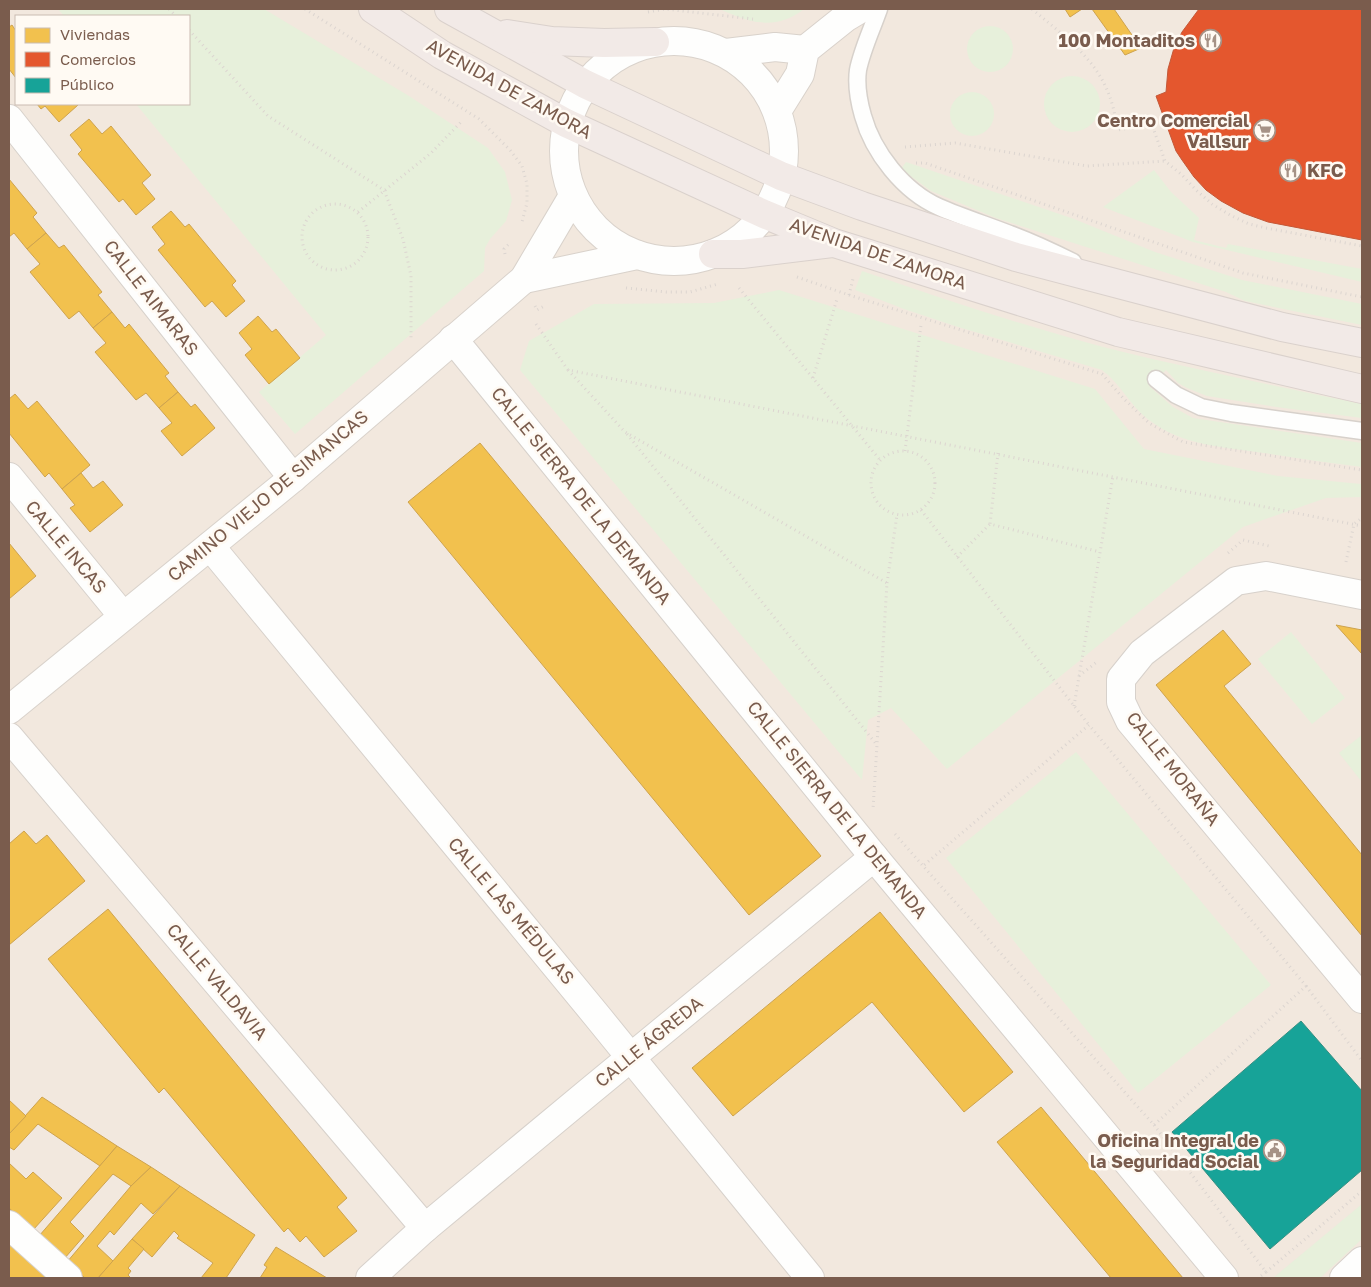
<svg xmlns="http://www.w3.org/2000/svg" width="1371" height="1287" font-family="'Golos Text',sans-serif">
  <style>
    .residential { fill: #f2e8de; fill-rule: evenodd }
    .green { fill: #e7f0db }
    .homes { fill: #f2c14e; stroke: #cea34e }
    .shops { fill: #e4572e; stroke: #c45837 }
    .public { fill: #17a398; stroke: #358e82 }
    .lines { fill: none; stroke-linecap: round; stroke-linejoin: round }
    .lane-casing { stroke: #d7d1cb; stroke-width: 19 }
    .street-casing { stroke: #d7d1cb; stroke-width: 30 }
    .secondary-casing { stroke: #d9d2cb; stroke-width: 30 }
    .highway-casing { stroke: #dad1cc; stroke-width: 30 }
    .path { stroke: #dcd5d0; stroke-width: 3; stroke-dasharray: 1 4; stroke-linecap: butt }
    .lane { stroke: #fefefd; stroke-width: 16 }
    .street { stroke: #fefefd; stroke-width: 28 }
    .secondary { stroke: #fefefd; stroke-width: 28 }
    .highway { stroke: #f2eae7; stroke-width: 28 }
    .labels { text-anchor: middle; stroke-width: 5; stroke-linejoin: round; paint-order: stroke }
    .poi-label { font-size: 18px; font-weight: bold; fill: #7a5c4d; stroke: #fffaf3; text-anchor: end }
    .street-label { font-size: 18px; fill: #7a5c4d; stroke: #fffaf3 }
  </style>
  <rect width="100%" height="100%" fill="#f9f5f0"/>
  <!-- residential -->
  <path class="residential" d="M9,9h1353v1269h-1353zM16,16h173v88h-173z"/>
  <!-- green -->
  <g class="green">
    <path d="M58,9h206l145,87 79,52 17,24 7,28 -6,21 -16,18 -5,9 -1,23 -189,163 -36,-42 67,-57 -190,-231h53v-88h-125z"/>
    <path d="M720,9h84c-28,22 -55,14 -84,0z"/>
    <circle cx="990" cy="49" r="23"/>
    <circle cx="1072" cy="104" r="28"/>
    <circle cx="972" cy="114" r="22"/>
    <path d="M906,162l168,57 81,33 87,28 120,24v21l-117,-24 -19,-9 -230,-74 -65,-27 -30,-22z"/>
    <path d="M1154,170l17,22 28,26 -5,22 32,8 2,-4 134,25v13l-169,-40 -90,-35z"/>
    <path d="M862,271c81,28 162,55 245,77 84,21 170,38 255,56v14l-86,-11 -69,-11 -20,-8 -9,-5 -12,-13 -17,16 24,21 20,11 169,25v24c-32,-4 -65,-9 -98,-14 -41,-6 -81,-7 -115,-33 -19,-14 -28,-36 -47,-50l-147,-44 -51,-17 -49,-19z"/>
    <path d="M779,290l316,99 49,60 134,27 83,8 1,13 -36,1 -83,29 -296,242 -56,-61 -23,12 -6,60 -342,-410 9,-29 65,-37 120,-1z"/>
    <path d="M1291,632l54,66 -33,26 -54,-65z"/>
    <path d="M1362,735v47l-23,-29z"/>
    <path d="M1076,752l195,233 -133,108 -192,-235z"/>
    <path d="M1362,1204v35l-42,39h-47z"/>
  </g>
  <!-- homes -->
  <g class="homes">
    <path d="M1065,9h17l-12,8z"/>
    <path d="M1092,9h22l27,39 -16,7z"/>
    <path d="M12,25l4,6v47l-7,-9v-42z"/>
    <path d="M37,104h39l2,1 -19,17 -14,-16 -4,3z"/>
    <path d="M89,119l13,15 9,-8 40,49 -9,8 13,16 -19,16 -13,-16 -4,3 -41,-48 4,-4 -12,-15z"/>
    <path d="M9,179l28,34 -4,4 13,16 -19,16 -13,-16 -5,4z"/>
    <path d="M171,211l14,16 4,-3 47,57 -4,4 13,16 -19,16 -14,-16 -7,6 -47,-57 7,-6 -13,-17z"/>
    <path d="M46,233l13,15 5,-3 38,47 -4,3 14,17 -19,16 -14,-17 -10,8 -39,-47 10,-8 -13,-15z"/>
    <path d="M112,312l13,16 4,-4 40,49 -4,3 13,16 -19,16 -13,-15 -10,7 -41,-48 11,-9 -13,-15z"/>
    <path d="M258,316l14,16 4,-3 24,29 -31,26 -24,-29 7,-6 -13,-16z"/>
    <path d="M178,392l13,15 4,-3 20,24 -33,28 -21,-25 11,-8 -13,-15z"/>
    <path d="M15,394l13,15 9,-8 53,64 -28,24 -13,-16 -4,4 -36,-44v-34z"/>
    <path d="M480,443l341,413 -72,59 -341,-413z"/>
    <path d="M81,473l12,15 10,-7 20,24 -33,27 -20,-24 5,-3 -13,-16z"/>
    <path d="M9,543l27,33 -27,23z"/>
    <path d="M1336,625l26,5v24z"/>
    <path d="M1223,630l28,34 -27,22 138,169v81l-206,-251z"/>
    <path d="M24,831l12,13 11,-9 38,46 -76,64v-101z"/>
    <path d="M108,909l239,289 -10,9 20,24 -33,26 -18,-21 -6,6 -12,-14 -4,4 -120,-144 -5,5 -111,-134z"/>
    <path d="M880,912l133,160 -49,40 -92,-110 -139,114 -41,-48z"/>
    <path d="M42,1097l75,49 -17,20 -62,-42 -24,26 -5,-3v-13z"/>
    <path d="M9,1100l17,16 -17,18z"/>
    <path d="M1041,1107l142,171h-72l-114,-136z"/>
    <path d="M117,1146l34,21 -20,19 -18,-12 -43,48 14,14 -20,23 -25,-23z"/>
    <path d="M9,1163l17,16 7,-7 29,26 -29,32 -24,-22z"/>
    <path d="M151,1167l29,19 -27,28 -12,-11 -27,32 -4,-4 -13,15 16,15 -15,17h-13l-18,-16 64,-76z"/>
    <path d="M180,1186l75,49 -29,43h-25l12,-15 -36,-25 2,-2 -5,-5 -22,26 -20,-18z"/>
    <path d="M132,1239l12,10 -16,19 3,3 -3,4 3,3h-33z"/>
    <path d="M9,1240l42,38h-42z"/>
    <path d="M276,1247l51,31h-67l7,-11 -3,-2z"/>
  </g>
  <!-- shops -->
  <path class="shops" d="M1199,9h163v231l-94,-18 -25,-9 -22,-12 -15,-11 -12,-13 -12,-17 -6,-9 -20,-55 10,-4 2,-23 6,-21 8,-16z"/>
  <!-- public -->
  <path class="public" d="M1301,1021l61,70v79l-92,79 -98,-117z"/>
  <g class="lines">
    <defs>
      <g id="lane">
        <path d="M879,9c-7,20 -17,41 -21,61 -2,14 1,32 5,46 10,36 40,75 76,91 23,10 48,18 71,27 22,8 43,18 63,28"/>
        <path d="M1156,379l20,16 25,12 30,6 131,18"/>
      </g>
      <g id="street">
        <path d="M9,119l284,359"/>
        <path d="M453,339l421,518 350,421"/>
        <path d="M9,477l114,139"/>
        <path d="M210,546l387,470 213,262"/>
        <path d="M1362,595l-96,-19 -30,5 -94,72 -21,26v23l9,19 232,278"/>
        <path d="M9,737l416,491"/>
        <path d="M9,1225l59,53"/>
        <path d="M370,1278l55,-50 165,-137 284,-234"/>
        <path d="M1344,1278l18,-17"/>
      </g>
      <g id="secondary">
        <circle cx="674" cy="151" r="110"/>
        <path d="M726,53l49,-6 30,3"/>
        <path d="M777,111l23,-37 5,-24 40,-32 15,-9"/>
        <path d="M524,279l113,-24"/>
        <path d="M9,710l284,-232 231,-199 49,-83"/>
      </g>
      <g id="highway">
        <path d="M373,9l69,46 124,68 198,91 70,29 284,89 244,57"/>
        <path d="M449,9l136,75 196,92 81,30 154,51 266,70 80,16"/>
        <path d="M507,34l45,7 52,2 51,-1"/>
        <path d="M713,254h29l90,-11"/>
      </g>
    </defs>
    <!-- lane casing -->
    <use href="#lane" class="lane-casing"/>
    <!-- street casing -->
    <use href="#street" class="street-casing"/>
    <!-- secondary casing -->
    <use href="#secondary" class="secondary-casing"/>
    <!-- highway casing -->
    <use href="#highway" class="highway-casing"/>
    <!-- path -->
    <g class="path">
      <path d="M169,9l7,7"/>
      <path d="M305,9l174,110 31,31 12,16 5,18v19l-5,19"/>
      <path d="M1032,9c44,37 79,60 85,121l35,-5 13,36 17,14 14,15 16,14 18,11 19,9 17,4 96,18"/>
      <path d="M648,12l17,-3 88,10"/>
      <path d="M189,30l79,86 116,74 19,49 8,37v62"/>
      <path d="M905,147l50,-4 132,23 78,-5"/>
      <path d="M916,163h9l318,110 119,24"/>
      <circle cx="335" cy="237" r="33"/>
      <path d="M358,212l73,-59 32,-33"/>
      <path d="M505,254l-1,-5 6,-6"/>
      <path d="M797,277l52,18 253,79 22,25 25,24 34,19 179,28"/>
      <path d="M626,288l40,4h24l28,-8"/>
      <path d="M739,288l141,172"/>
      <path d="M849,295l4,-16"/>
      <path d="M535,306l2,4 9,-5"/>
      <path d="M536,324l32,46 794,156"/>
      <path d="M568,370l57,62 262,151 -14,226"/>
      <path d="M813,378l24,-79"/>
      <path d="M627,434l250,311"/>
      <circle cx="903" cy="483" r="32"/>
      <path d="M905,451l16,-126"/>
      <path d="M998,453l-8,71 110,28"/>
      <path d="M921,510l168,215"/>
      <path d="M1228,553l15,-13 26,6"/>
      <path d="M957,557l33,-33"/>
      <path d="M1346,562l8,-38 8,-6"/>
      <path d="M887,583l10,-68"/>
      <path d="M1079,676l19,-15"/>
      <path d="M1074,706l39,-230"/>
      <path d="M895,834l28,32 231,259 152,-139 -217,-261 -166,141"/>
      <path d="M1306,986l56,75"/>
      <path d="M1154,1125l112,147 -8,6"/>
      <path d="M1266,1272l96,-81"/>
    </g>
    <!-- lane -->
    <use href="#lane" class="lane"/>
    <!-- street -->
    <use href="#street" class="street"/>
    <!-- secondary -->
    <use href="#secondary" class="secondary"/>
    <!-- highway -->
    <use href="#highway" class="highway"/>
  </g>
  <!-- icons -->
  <defs>
    <symbol id="restaurant-ring" viewBox="-11 -11 22 22"><circle r="9.5" fill="#fffaf3" stroke="#a69286" stroke-width="1.5"/><path d="M-5-6h1v4h1v-4h1v4h1v-4h1v5L-1.5 .5V6h-2V.5L-5-1ZM5-6V6H3V1.5H1.5Q1.5-4 5-6Z" fill="#a69286"/></symbol>
    <symbol id="supermarket-ring" viewBox="-11 -11 22 22"><circle r="9.5" fill="#fffaf3" stroke="#a69286" stroke-width="1.5"/><path d="M-6-5.5h2.5l.6 2H6L4.5 2H-2.5L-4.4-4H-6ZM-1.5 3.2a1.3 1.3 0 1 0 .1 0ZM3 3.2a1.3 1.3 0 1 0 .1 0Z" fill="#a69286"/></symbol>
    <symbol id="civic-ring" viewBox="-11 -11 22 22"><circle r="9.5" fill="#fffaf3" stroke="#a69286" stroke-width="1.5"/><path d="M-.6-6.5H3V-4.5H.6V-3L4-1V1h2V6H-6V1h2V-1L-.6-3ZM-1.2 2.5V6h2.4V2.5Z" fill="#a69286"/></symbol>
  </defs>
  <g fill-rule="evenodd">
    <use href="#restaurant-ring" x="1198" y="28" width="25" height="25"/>
    <use href="#supermarket-ring" x="1252" y="118" width="25" height="25"/>
    <use href="#restaurant-ring" x="1278" y="158" width="25" height="25"/>
    <use href="#civic-ring" x="1262" y="1138" width="25" height="25"/>
  </g>
  <g class="labels">
    <!-- poi labels -->
    <g class="poi-label">
      <text x="1195" y="47">100 Montaditos</text>
      <text x="1249" y="127">Centro Comercial<tspan x="1249" dy="21">Vallsur</tspan></text>
      <text x="1307" y="177" text-anchor="start">KFC</text>
      <text x="1259" y="1147">Oficina Integral de<tspan x="1259" dy="21">la Seguridad Social</tspan></text>
    </g>
    <!-- street labels -->
    <g class="street-label">
      <text transform="translate(509 89) rotate(29)" y="6">AVENIDA DE ZAMORA</text>
      <text transform="translate(878 254) rotate(19)" y="6">AVENIDA DE ZAMORA</text>
      <text transform="translate(151 298) rotate(52)" y="6">CALLE AIMARAS</text>
      <text transform="translate(268 496) rotate(-40)" y="6">CAMINO VIEJO DE SIMANCAS</text>
      <text transform="translate(581 496) rotate(51)" y="6">CALLE SIERRA DE LA DEMANDA</text>
      <text transform="translate(66 547) rotate(50)" y="6">CALLE INCAS</text>
      <text transform="translate(1173 769) rotate(52)" y="6">CALLE MORAÑA</text>
      <text transform="translate(837 810) rotate(51)" y="6">CALLE SIERRA DE LA DEMANDA</text>
      <text transform="translate(511 911) rotate(50)" y="6">CALLE LAS MÉDULAS</text>
      <text transform="translate(217 982) rotate(50)" y="6">CALLE VALDAVIA</text>
      <text transform="translate(649 1042) rotate(-39)" y="6">CALLE ÁGREDA</text>
    </g>
  </g>
  <!-- border -->
  <rect width="1371" height="1287" fill="none" stroke="#7a5c4d" stroke-width="20"/>
  <!-- legend -->
  <rect x="15" y="15" width="175" height="90" fill="#fffaf3" stroke="#cabbb1"/>
  <rect x="25" y="28" width="25" height="15" fill="#f2c14e" stroke="#cabbb1"/>
  <text x="60" y="40" font-size="15" fill="#7a5c4d">Viviendas</text>
  <rect x="25" y="52" width="25" height="15" fill="#e4572e" stroke="#cabbb1"/>
  <text x="60" y="65" font-size="15" fill="#7a5c4d">Comercios</text>
  <rect x="25" y="78" width="25" height="15" fill="#17a398" stroke="#cabbb1"/>
  <text x="60" y="90" font-size="15" fill="#7a5c4d">Público</text>
</svg>
